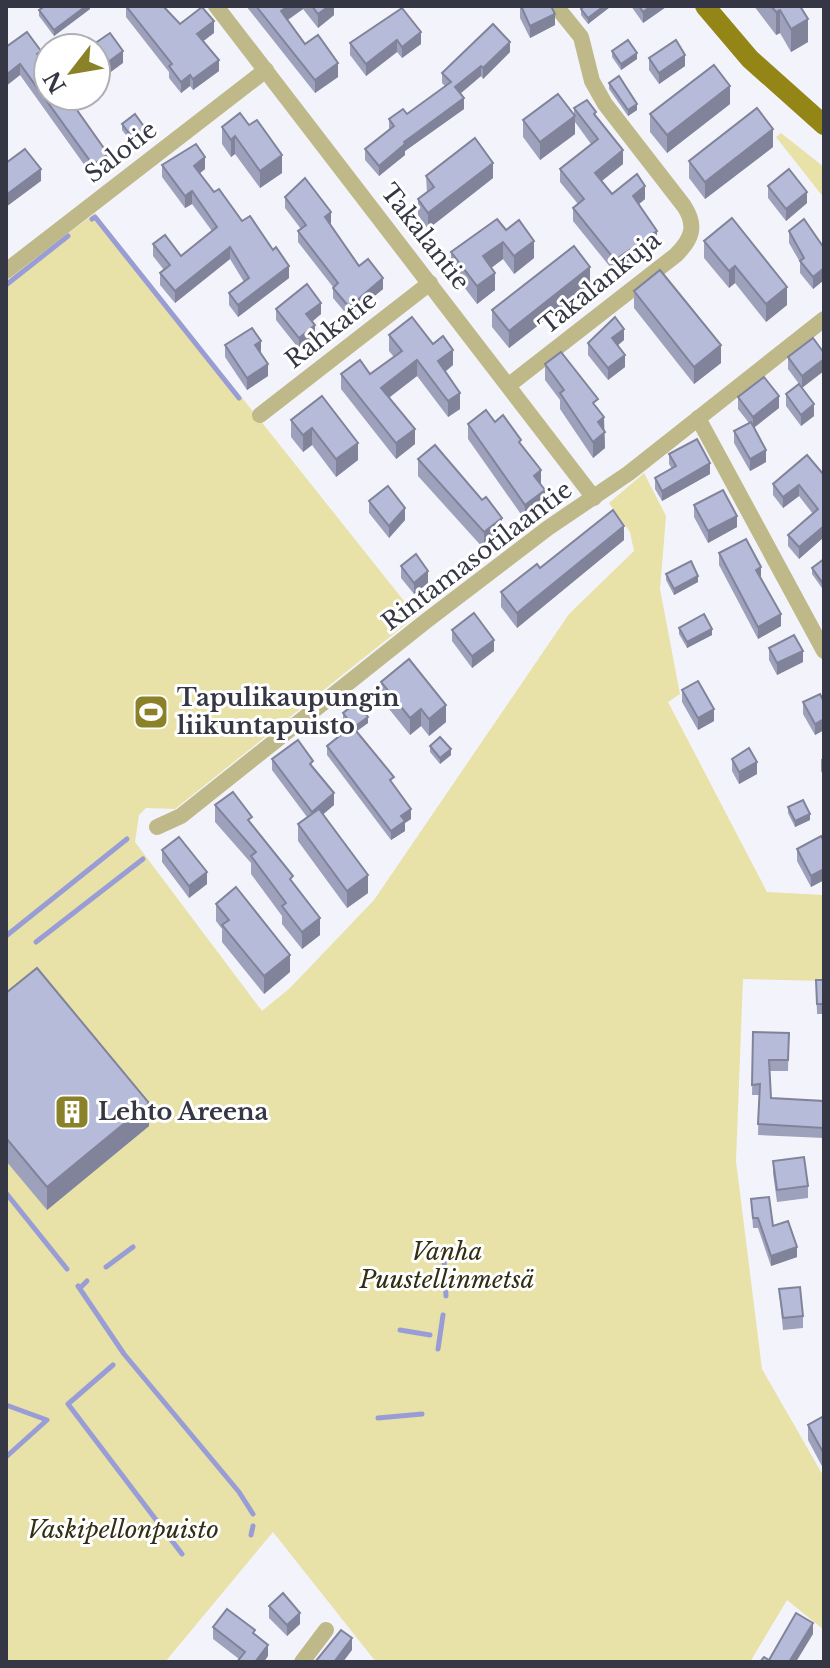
<svg xmlns="http://www.w3.org/2000/svg" width="830" height="1668" font-family="'Libre Baskerville',serif">
  <style>
    .green { fill: #e8e1a8 }
    .lines { fill: none; stroke-linecap: round; stroke-linejoin: round }
    .stream { stroke: #999dd6; stroke-width: 5 }
    .minor { stroke: #bfb98a; stroke-width: 16 }
    .major { stroke: #938617; stroke-width: 20 }
    .wall { fill: #9da1bb }
    .shaded-wall { fill: #808399 }
    .building { fill: #b7bbda; stroke: #808399; stroke-width: 2 }
    .labels { text-anchor: middle; stroke-width: 6; stroke-linejoin: round; paint-order: stroke }
    .street-label { font-size: 24px; fill: #363744; stroke: #fff }
    .poi-label { font-size: 24px; font-weight: bold; fill: #363744; stroke: #fff; text-anchor: start }
    .park-label { font-size: 24px; font-style: italic; fill: #312e11; stroke: #fff }
  </style>
  <rect width="100%" height="100%" fill="#f3f4fb"/>
  <!-- green -->
  <g class="green">
    <path d="M781,133l43,34v31l-48,-61z"/>
    <path d="M95,213l321,403 -241,193 -29,-1 -7,7 -4,27 127,169 28,-23 84,-88 195,-286 65,-63 -4,-19 -21,-29 35,-30 22,43 -6,73 20,105 -12,8 99,190 57,3v86l-81,-2 -7,182 26,208 62,108v153l-37,-30 -37,62h-374l-103,-130 -108,130h-159v-1381z"/>
  </g>
  <g class="lines">
    <!-- stream -->
    <g class="stream">
      <path d="M92,219l3,-2 144,181"/>
      <path d="M6,285l62,-49"/>
      <path d="M6,936l121,-97"/>
      <path d="M36,942l107,-83"/>
      <path d="M6,1193l61,76"/>
      <path d="M444,1259l2,37"/>
      <path d="M106,1267l27,-20"/>
      <path d="M78,1286l46,68 115,138 14,22"/>
      <path d="M80,1288l7,-7"/>
      <path d="M400,1330l30,5"/>
      <path d="M438,1349l5,-34"/>
      <path d="M113,1365l-45,39 114,150"/>
      <path d="M6,1405l41,15 -41,37"/>
      <path d="M378,1418l44,-4"/>
      <path d="M251,1535l2,-9"/>
    </g>
    <!-- minor -->
    <g class="minor">
      <path d="M216,6l378,492"/>
      <path d="M6,271l260,-201"/>
      <path d="M509,385l167,-130c16,-16 21,-29 8,-49l-79,-102 -13,-23 -11,-44 -25,-31"/>
      <path d="M260,415l170,-132"/>
      <path d="M698,418l126,233"/>
      <path d="M157,827l24,-11 245,-195 122,-93 81,-55 195,-154"/>
      <path d="M302,1662l24,-32"/>
    </g>
    <!-- major -->
    <path class="major" d="M705,6l45,53 74,66"/>
  </g>
  <!-- wall -->
  <g class="wall">
    <path d="M90,6v3l-36,27 -15,-20v-6z"/>
    <path d="M126,6l54,18 34,9 -12,8 17,30 -26,19 -3,-4 -9,7 -12,-15v-6l-43,-55z"/>
    <path d="M246,6h91l-3,2v7l-16,13 -15,-19 -15,11 17,24 33,33 -23,16z"/>
    <path d="M520,6l35,19 -25,13 -10,-20z"/>
    <path d="M610,6v1l-22,17 -7,-9v-6z"/>
    <path d="M631,6h35v1l-23,16z"/>
    <path d="M754,6h46l8,36 -17,10 -11,-19 -4,2z"/>
    <path d="M402,8l19,36 -19,14 -5,-6 -31,24 -16,-21v-12z"/>
    <path d="M6,47l35,13 67,105 -15,12 -73,-102 -14,11z"/>
    <path d="M612,51l25,8 -16,11 -9,-13z"/>
    <path d="M510,52l-27,27 -2,-3 -21,18 4,15 -59,42v4l-26,21 -14,-16v-11l24,-19v-11l18,-5 38,-28 -3,-3v-10z"/>
    <path d="M649,58l36,8 -26,18 -10,-14z"/>
    <path d="M609,83l28,27 -9,6 -19,-27z"/>
    <path d="M730,104l-63,49 -17,-21v-18z"/>
    <path d="M574,108l22,10 27,46 -21,17 10,13 33,5 -6,5 18,40 -42,29 -42,-52v-13l5,-4 -18,-22v-13l31,-25 -16,-22v12l-35,26 -17,-23v-17l51,-4z"/>
    <path d="M122,124l23,10 -13,9 -10,-13z"/>
    <path d="M222,127l60,46 -22,15 -25,-34 -4,3 -9,-13z"/>
    <path d="M773,147l-68,52 -16,-21v-17z"/>
    <path d="M162,165l43,4 -5,4 14,19 28,29 47,57 -51,39 -9,-12v-12l15,-11 -14,-23 -55,44 -15,-18v-12l4,-3 -11,-14v-12l28,12 31,-25 -20,-27 -7,4 -23,-31z"/>
    <path d="M426,176l67,2 -65,51 -10,-14v-16l9,-6z"/>
    <path d="M768,186l39,17 -21,18 -18,-23z"/>
    <path d="M285,197l46,26 -1,1 29,42 24,23 -34,28 -16,-19v-11l-35,-45v-11l3,-2 -16,-21z"/>
    <path d="M506,230l28,28 -20,16 -11,-15 -12,9 4,22 -18,14 -26,-34v-18z"/>
    <path d="M789,231l35,17v32l-11,9 -13,-16v-11l-11,-19z"/>
    <path d="M704,241l83,64 -21,17 -31,-39 -6,5 -25,-30z"/>
    <path d="M590,285l-81,63 -17,-21v-17z"/>
    <path d="M634,291l87,72 -27,21 -60,-76z"/>
    <path d="M276,309l45,5 -9,8 3,15 -16,12 -23,-29z"/>
    <path d="M389,335l44,9 20,21 -8,7 15,37 -12,8 -31,-41 -28,21 26,47 -19,15 -55,-70v-15h29l24,-17 -5,-6z"/>
    <path d="M813,338l-11,50 -14,-19v-12z"/>
    <path d="M624,340l-7,6 8,21 -17,13 -20,-25v-12z"/>
    <path d="M225,345l36,8 7,23 -21,14 -22,-33z"/>
    <path d="M545,364l53,44 6,23 1,17 -12,10 -33,-49v-9l-15,-20z"/>
    <path d="M786,394l28,22 -13,10 -15,-20z"/>
    <path d="M322,396l36,64 -22,17 -24,-32 -9,7 -12,-15v-17z"/>
    <path d="M738,397l41,11 -25,20 12,34 -16,9 -16,-28v-12l15,-8 -11,-14z"/>
    <path d="M495,422l26,23 24,60 -20,15 -57,-81v-15z"/>
    <path d="M669,454l41,20 -48,27 -7,-12v-11l17,-9 -3,-5z"/>
    <path d="M418,459l84,76 -18,14 -66,-73z"/>
    <path d="M824,475v62l-25,22 -11,-13v-11l25,-21 -14,-18 -16,12 -10,-13v-11z"/>
    <path d="M369,501l36,19 -16,18 -20,-25z"/>
    <path d="M694,505l43,22 -29,16 -14,-26z"/>
    <path d="M624,540l-107,88 -16,-21v-15l39,-24z"/>
    <path d="M719,553l42,26 20,47 -23,13 -39,-74z"/>
    <path d="M824,559v32l-12,-17v-6z"/>
    <path d="M401,566l27,17 -14,11 -13,-16z"/>
    <path d="M666,574l32,8 -24,13 -8,-15z"/>
    <path d="M679,628l33,7 -25,13 -8,-14z"/>
    <path d="M452,630l42,21 -22,17 -20,-27z"/>
    <path d="M769,648l34,14 -26,13 -8,-15z"/>
    <path d="M381,682l65,40 -17,14 -8,-10 -11,9 -29,-36z"/>
    <path d="M682,690l32,31 -16,9 -16,-28z"/>
    <path d="M803,702h21v28l-9,5 -12,-21z"/>
    <path d="M343,713l25,10 -11,8 37,55 17,33 -6,4v8l-14,9 -64,-85v-9l23,-18 -7,-9z"/>
    <path d="M430,746l21,9 -11,9 -10,-12z"/>
    <path d="M824,758v18l-3,-5v-12z"/>
    <path d="M272,759l41,9 21,37 -11,9 45,79 -21,15 -49,-67v-17l9,-7 -35,-47z"/>
    <path d="M732,759l25,15 -18,10 -7,-13z"/>
    <path d="M215,805l37,20 41,58 27,52 -18,14 -20,-25v-8l-31,-42v-11l-36,-41z"/>
    <path d="M788,807l22,13 -15,7 -7,-14z"/>
    <path d="M824,841v39l-13,7 -14,-26v-12z"/>
    <path d="M162,850l45,34 -18,14 -27,-36z"/>
    <path d="M216,904l74,68 -26,22 -42,-52v-13l-6,-8z"/>
    <path d="M816,980h8v34h-7z"/>
    <path d="M6,993l143,133 -102,84 -41,-49z"/>
    <path d="M753,1032l36,1 -1,38h-19l2,27 53,3v37l-66,-3 1,-40h-7z"/>
    <path d="M773,1161l35,25v12l-31,4 -4,-29z"/>
    <path d="M751,1199l46,58 -26,9 -13,-38h-5z"/>
    <path d="M779,1289l24,27v12l-20,2z"/>
    <path d="M824,1416v54l-16,-30v-15z"/>
    <path d="M269,1606l31,18 -13,12 -18,-18z"/>
    <path d="M213,1627l42,8 13,21 -29,3 -26,-20z"/>
  </g>
  <!-- shaded-wall -->
  <g class="shaded-wall">
    <path d="M86,6h4v3l-36,27v-6z"/>
    <path d="M288,6h15v3l-22,15v-13z"/>
    <path d="M329,6h8l-3,2v7l-16,13v-14z"/>
    <path d="M604,6h6v1l-22,17v-6z"/>
    <path d="M651,6h15v1l-23,16v-11z"/>
    <path d="M780,10v23l-4,2v-23z"/>
    <path d="M555,14v11l-25,13v-12z"/>
    <path d="M808,19v23l-17,10v-23z"/>
    <path d="M214,21v12l-17,13v-12z"/>
    <path d="M421,32v12l-19,14v-11z"/>
    <path d="M397,40v12l-31,24v-12z"/>
    <path d="M510,42v10l-27,27v-11z"/>
    <path d="M123,51v12l-27,20v-12z"/>
    <path d="M637,53v6l-16,11v-6z"/>
    <path d="M685,55v11l-26,18v-11z"/>
    <path d="M219,60v11l-26,19v-11z"/>
    <path d="M338,63v14l-23,16v-13z"/>
    <path d="M20,64v11l-14,11v-11z"/>
    <path d="M481,66v10l-26,22v-11z"/>
    <path d="M190,75v11l-9,7v-11z"/>
    <path d="M730,86v18l-63,49v-18z"/>
    <path d="M464,98v11l-59,42v4l-26,21v-10l25,-24z"/>
    <path d="M637,104v6l-9,6v-6z"/>
    <path d="M575,116v18l-35,26v-18z"/>
    <path d="M145,128v6l-13,9v-6z"/>
    <path d="M773,129v18l-68,52v-17z"/>
    <path d="M235,136v18l-4,3v-17z"/>
    <path d="M623,150v14l-28,22v-13z"/>
    <path d="M108,154v11l-15,12v-12z"/>
    <path d="M282,155v18l-22,15v-17z"/>
    <path d="M205,157v12l-11,9v-12z"/>
    <path d="M493,163v15l-65,51v-16z"/>
    <path d="M41,169v12l-35,26v-12z"/>
    <path d="M645,186v13l-12,10v-13z"/>
    <path d="M192,191v13l-7,4v-12z"/>
    <path d="M807,192v11l-21,18v-12z"/>
    <path d="M331,212v11l-6,5v-11z"/>
    <path d="M657,231v13l-42,29v-13z"/>
    <path d="M534,241v17l-20,16v-18z"/>
    <path d="M503,242v17l-20,15v-18z"/>
    <path d="M230,247v12l-55,44v-12z"/>
    <path d="M289,266v12l-51,39v-12z"/>
    <path d="M735,266v17l-6,5v-17z"/>
    <path d="M590,267v18l-81,63v-17z"/>
    <path d="M824,268v12l-11,9v-12z"/>
    <path d="M495,273v17l-18,14v-18z"/>
    <path d="M383,278v11l-34,28v-10z"/>
    <path d="M787,287v18l-21,17v-18z"/>
    <path d="M321,303v11l-15,12v-12z"/>
    <path d="M315,325v12l-16,12v-11z"/>
    <path d="M624,329v11l-12,10v-12z"/>
    <path d="M261,341v12l-6,-8z"/>
    <path d="M721,345v18l-27,21v-17z"/>
    <path d="M453,350v15l-15,12v-16z"/>
    <path d="M625,355v12l-17,13v-12z"/>
    <path d="M824,359v12l-22,17v-12z"/>
    <path d="M417,360v16l-36,28v-16z"/>
    <path d="M268,364v12l-21,14v-12z"/>
    <path d="M460,393v16l-12,8v-16z"/>
    <path d="M779,396v12l-26,20v-11z"/>
    <path d="M814,404v12l-13,10v-11z"/>
    <path d="M604,417l1,31 -12,10v-16l5,-20z"/>
    <path d="M312,428v17l-9,7v-17z"/>
    <path d="M415,429v15l-19,15v-16z"/>
    <path d="M358,443v17l-22,17v-18z"/>
    <path d="M766,450v12l-16,9v-12z"/>
    <path d="M710,463v11l-48,27v-10z"/>
    <path d="M541,470v15l-7,-9z"/>
    <path d="M799,485v11l-16,12v-11z"/>
    <path d="M545,490v15l-20,15v-15z"/>
    <path d="M405,508v12l-16,18v-12z"/>
    <path d="M737,516v11l-29,16v-12z"/>
    <path d="M502,518v17l-18,14v-17z"/>
    <path d="M624,526v14l-107,88v-15z"/>
    <path d="M824,526v11l-25,22v-12z"/>
    <path d="M761,567v11l-5,-8z"/>
    <path d="M428,571v12l-14,11v-11z"/>
    <path d="M698,576v6l-24,13v-6z"/>
    <path d="M781,614v12l-23,13v-12z"/>
    <path d="M712,629v6l-25,13v-6z"/>
    <path d="M494,640v11l-22,17v-12z"/>
    <path d="M803,651v11l-26,13v-12z"/>
    <path d="M446,705v17l-17,14v-17z"/>
    <path d="M421,709v17l-11,9v-17z"/>
    <path d="M714,709v12l-16,9v-12z"/>
    <path d="M368,717v6l-14,10v-6z"/>
    <path d="M824,719v11l-9,5v-11z"/>
    <path d="M451,749v6l-11,9v-6z"/>
    <path d="M757,762v12l-18,10v-12z"/>
    <path d="M334,793v12l-22,19v-12z"/>
    <path d="M411,809v10l-6,4v8l-14,9v-9l10,-15z"/>
    <path d="M810,814v6l-15,7v-6z"/>
    <path d="M824,869v11l-13,7v-11z"/>
    <path d="M207,872v12l-18,14v-12z"/>
    <path d="M368,875v18l-21,15v-17z"/>
    <path d="M320,918v17l-18,14v-17z"/>
    <path d="M290,955v17l-26,22v-18z"/>
    <path d="M149,1103v23l-102,84v-23z"/>
    <path d="M797,1247v10l-26,9v-10z"/>
    <path d="M300,1613v11l-13,12v-11z"/>
    <path d="M813,1623v11l-17,28h-7z"/>
    <path d="M352,1638v12l-9,12h-9z"/>
    <path d="M268,1645v11l-4,6h-9z"/>
  </g>
  <!-- building -->
  <g class="building">
    <path d="M45,6h41l-32,24 -15,-20z"/>
    <path d="M126,6h37l17,18 22,-17 12,14 -17,13 22,26 -26,19 -3,-4 -9,7 -12,-16 3,-2z"/>
    <path d="M256,6h32l-7,5 24,33 13,-9 20,28 -23,17z"/>
    <path d="M312,6h17l-11,8z"/>
    <path d="M521,6h30l4,8 -25,12z"/>
    <path d="M584,6h20l-16,12 -7,-9z"/>
    <path d="M639,6h12l-8,6z"/>
    <path d="M771,6h29l8,13 -17,10 -11,-19 -4,2z"/>
    <path d="M402,8l19,24 -19,15 -5,-7 -31,24 -16,-21z"/>
    <path d="M493,24l17,18 -27,26 -2,-2 -26,21 9,11 -60,44 1,2 -26,22 -14,-17 29,-23 -5,-7 14,-10 4,5 44,-32 -9,-9z"/>
    <path d="M27,32l14,19 -4,3 11,16v26h19l41,58 -15,11 -73,-101 -14,11v-28z"/>
    <path d="M110,33l13,18 -27,20v-23h-8z"/>
    <path d="M628,40l9,13 -16,11 -9,-13z"/>
    <path d="M676,40l9,15 -26,18 -10,-15z"/>
    <path d="M714,65l16,21 -63,49 -17,-21z"/>
    <path d="M619,76l18,28 -9,6 -19,-27z"/>
    <path d="M558,94l17,22 -35,26 -17,-22z"/>
    <path d="M587,100l9,12 -2,2 29,36 -28,23 17,21 25,-20 8,12 -12,10 24,35 -42,29 -42,-52 11,-9 -24,-30 38,-30 -24,-31z"/>
    <path d="M757,108l16,21 -68,53 -16,-21z"/>
    <path d="M240,113l9,12 8,-5 25,35 -22,16 -25,-35 -4,4 -9,-13z"/>
    <path d="M135,114l10,14 -13,9 -10,-13z"/>
    <path d="M475,138l18,25 -65,50 -10,-14 16,-12 -8,-11z"/>
    <path d="M196,144l9,13 -11,9 20,26 5,-3 23,32 8,-5 23,34 3,-3 13,19 -51,39 -9,-12 20,-15 -19,-31 -55,44 -15,-18 10,-8 -17,-21 12,-9 16,21 36,-29 -25,-36 -7,5 -23,-31z"/>
    <path d="M25,149l16,20 -35,26v-32z"/>
    <path d="M789,169l18,23 -21,17 -18,-23z"/>
    <path d="M305,178l26,34 -6,5 34,49 9,-7 15,19 -34,29 -16,-19 5,-5 -40,-52 8,-6 -21,-28z"/>
    <path d="M732,218l55,69 -21,17 -31,-38 -6,5 -25,-30z"/>
    <path d="M497,219l9,11 13,-10 15,21 -20,15 -11,-14 -20,14 12,17 -18,13 -26,-34z"/>
    <path d="M804,219l20,29v20l-11,9 -13,-16 4,-3 -15,-27z"/>
    <path d="M574,246l16,21 -81,64 -17,-21z"/>
    <path d="M660,270l61,75 -27,22 -60,-76z"/>
    <path d="M307,284l14,19 -15,11 9,11 -16,13 -23,-29z"/>
    <path d="M412,317l21,27 10,-8 10,14 -15,11 22,32 -12,8 -31,-41 -36,28 34,41 -19,14 -55,-69 19,-14 10,14 32,-23 -13,-16z"/>
    <path d="M615,317l9,12 -12,9 13,17 -17,13 -20,-25z"/>
    <path d="M252,328l9,13 -6,4 13,19 -21,14 -22,-33z"/>
    <path d="M813,338l11,15v6l-22,17 -14,-19z"/>
    <path d="M561,352l37,47 -5,4 11,14 -6,5 7,10 -12,10 -33,-49 4,-3 -19,-26z"/>
    <path d="M764,377l15,19 -26,21 -15,-20z"/>
    <path d="M799,384l15,20 -13,11 -15,-21z"/>
    <path d="M322,396l36,47 -22,16 -24,-31 -9,7 -12,-15z"/>
    <path d="M486,410l9,12 8,-7 18,25 -2,2 22,28 -7,6 11,14 -20,15 -57,-81z"/>
    <path d="M751,422l15,28 -16,9 -16,-28z"/>
    <path d="M697,439l13,24 -48,28 -7,-13 21,-12 -7,-12z"/>
    <path d="M435,445l47,55 4,-3 16,21 -18,14 -66,-73z"/>
    <path d="M807,455l17,20v51l-25,21 -11,-12 30,-26 -19,-24 -16,12 -10,-13z"/>
    <path d="M388,486l17,22 -16,18 -20,-25z"/>
    <path d="M723,490l14,26 -29,15 -14,-26z"/>
    <path d="M613,510l11,16 -107,87 -16,-21 36,-28 3,4z"/>
    <path d="M746,539l15,28 -5,3 25,44 -23,13 -39,-74z"/>
    <path d="M416,554l12,17 -14,12 -13,-17z"/>
    <path d="M824,559v26l-12,-17z"/>
    <path d="M691,561l7,15 -24,13 -8,-15z"/>
    <path d="M474,613l20,27 -22,16 -20,-26z"/>
    <path d="M704,614l8,15 -25,13 -8,-14z"/>
    <path d="M794,635l9,16 -26,12 -8,-15z"/>
    <path d="M409,659l37,46 -17,14 -8,-10 -11,9 -29,-36z"/>
    <path d="M698,681l16,28 -16,9 -16,-28z"/>
    <path d="M820,694l4,8v17l-9,5 -12,-22z"/>
    <path d="M357,702l11,15 -14,10 -11,-14z"/>
    <path d="M352,726l42,51 -4,3 21,29 -10,7 4,5 -14,10 -64,-85z"/>
    <path d="M440,737l11,12 -11,9 -10,-12z"/>
    <path d="M298,740l15,21 -3,3 24,29 -22,19 -40,-53z"/>
    <path d="M749,748l8,14 -18,10 -7,-13z"/>
    <path d="M233,792l19,25 -4,3 45,56 -3,3 30,39 -18,14 -20,-26 4,-3 -35,-47 5,-4 -41,-47z"/>
    <path d="M803,800l7,14 -15,7 -7,-14z"/>
    <path d="M319,809l49,66 -21,16 -49,-67z"/>
    <path d="M821,836l3,5v28l-13,7 -14,-27z"/>
    <path d="M179,837l28,35 -18,14 -27,-36z"/>
    <path d="M236,887l54,68 -26,21 -42,-51 7,-5 -13,-16z"/>
    <path d="M37,968l112,135 -102,84 -41,-49v-145z"/>
    <path d="M816,980h8v24h-7z"/>
    <path d="M753,1032l36,1 -1,27h-19l2,38 53,3v27l-66,-4 2,-40 -8,1z"/>
    <path d="M804,1157l4,29 -31,4 -4,-29z"/>
    <path d="M769,1197l4,29 15,-5 9,26 -26,9 -13,-38h-5l-2,-19z"/>
    <path d="M800,1287l3,29 -20,2 -4,-29z"/>
    <path d="M824,1416v38l-16,-29z"/>
    <path d="M283,1593l17,20 -13,12 -18,-19z"/>
    <path d="M227,1609l28,21 -2,3 15,12 -13,17h-18l8,-10 -32,-25z"/>
    <path d="M796,1613l17,10 -24,39h-29l4,-5 5,3z"/>
    <path d="M341,1630l11,8 -18,24h-19z"/>
  </g>
  <!-- icons -->
  <defs>
    <symbol id="stadium-square" viewBox="-11 -11 22 22"><rect x="-9" y="-9" width="18" height="18" rx="4" fill="#8b8128" stroke="#fff"/><path d="M0-5a6.5 5 0 1 0 0 10a6.5 5 0 1 0 0-10ZM-3.5-1.8h7v3.6h-7Z" fill="#fff"/></symbol>
    <symbol id="building-square" viewBox="-11 -11 22 22"><rect x="-9" y="-9" width="18" height="18" rx="4" fill="#8b8128" stroke="#fff"/><path d="M-4-6H4V6H1V3H-1V6H-4ZM-2.5-4.3h1.7v1.8h-1.7ZM.8-4.3h1.7v1.8H.8ZM-2.5-1h1.7V.8h-1.7ZM.8-1h1.7V.8H.8Z" fill="#fff"/></symbol>
  </defs>
  <g fill-rule="evenodd">
    <use href="#stadium-square" x="131" y="692" width="40" height="40"/>
    <use href="#building-square" x="52" y="1092" width="40" height="40"/>
  </g>
  <g class="labels">
    <!-- street labels -->
    <g class="street-label">
      <text transform="translate(121 152) rotate(-38)" y="8">Salotie</text>
      <text transform="translate(425 237) rotate(52)" y="8">Takalantie</text>
      <text transform="translate(600 283) rotate(-39)" y="8">Takalankuja</text>
      <text transform="translate(331 330) rotate(-38)" y="8">Rahkatie</text>
      <text transform="translate(477 556) rotate(-37)" y="8">Rintamasotilaantie</text>
    </g>
    <!-- poi labels -->
    <g class="poi-label">
      <text x="177" y="706">Tapulikaupungin<tspan x="177" dy="28">liikuntapuisto</tspan></text>
      <text x="98" y="1120">Lehto Areena</text>
    </g>
    <!-- park labels -->
    <g class="park-label">
      <text x="447" y="1260">Vanha<tspan x="447" dy="28">Puustellinmetsä</tspan></text>
      <text x="123" y="1538">Vaskipellonpuisto</text>
    </g>
  </g>
  <!-- border -->
  <rect width="830" height="1668" fill="none" stroke="#363744" stroke-width="16"/>
  <!-- north arrow -->
  <g transform="translate(72 72) rotate(239)"><circle r="38" fill="#ffffff" stroke="#afafb4" stroke-width="2"/>
  <path d="M0-6L14 30L0 20L-14 30Z" fill="#8b8128"/>
  <text y="-12" font-size="22" font-weight="bold" text-anchor="middle" fill="#363744">N</text>
  </g>
</svg>
